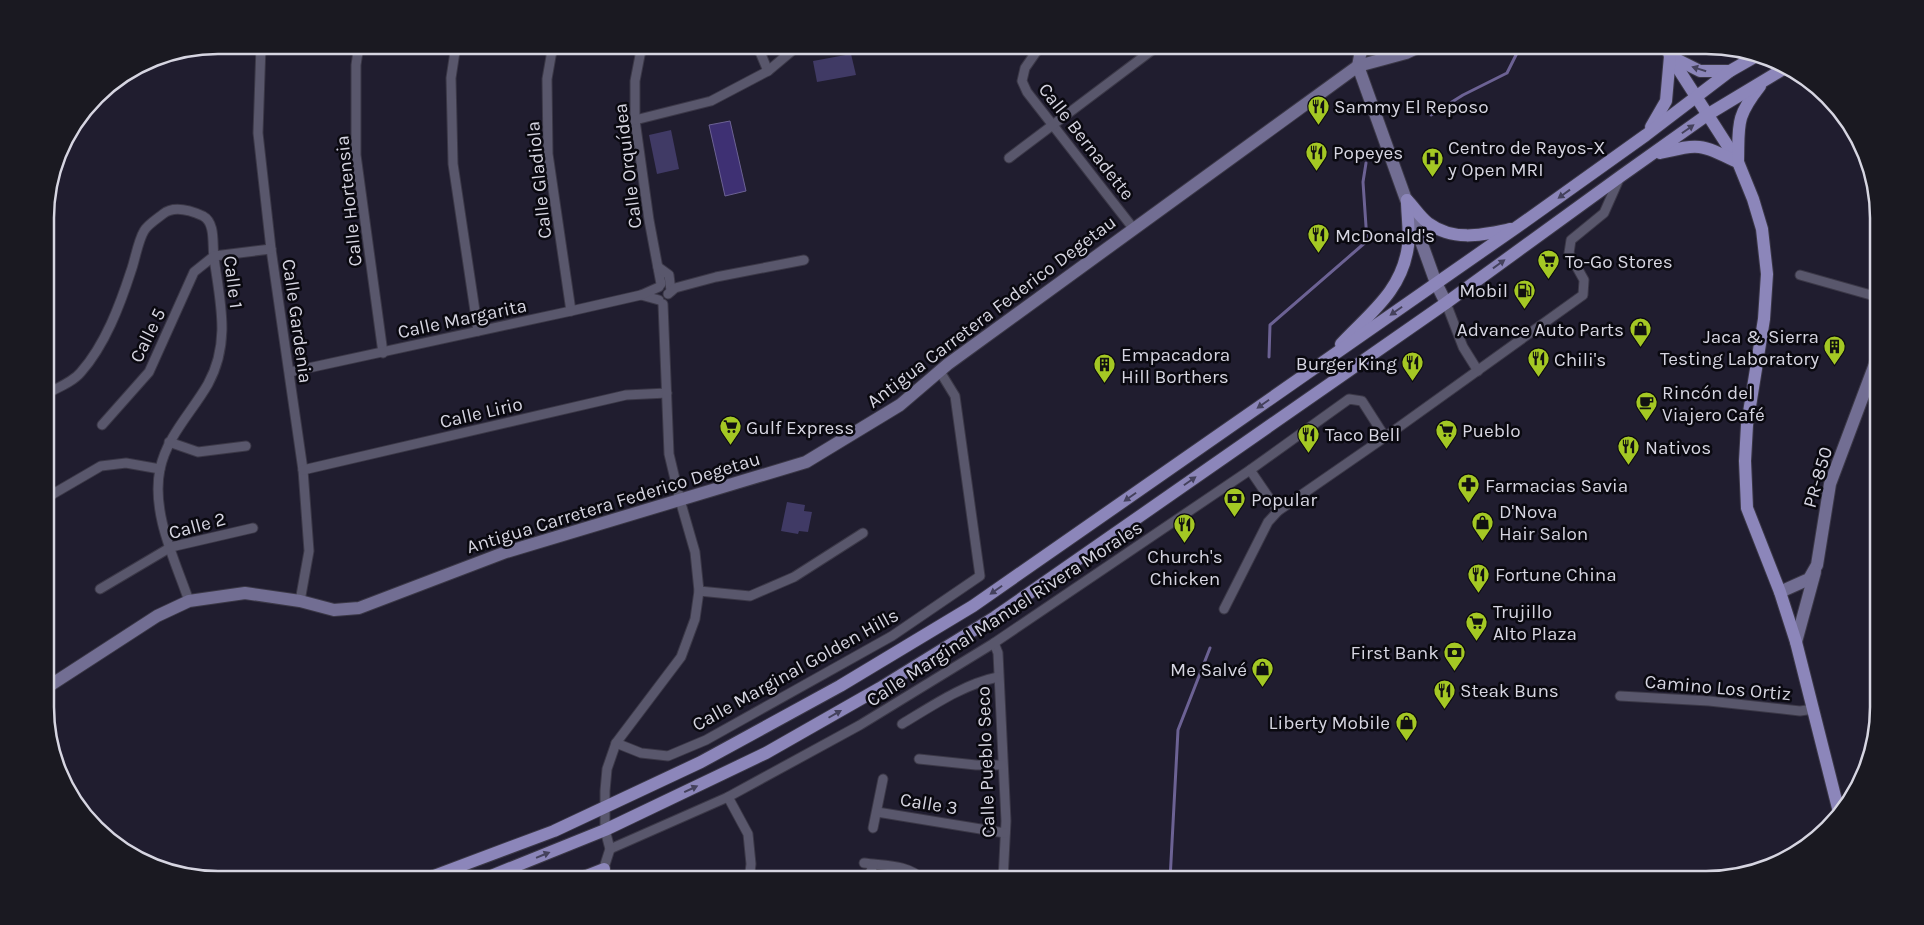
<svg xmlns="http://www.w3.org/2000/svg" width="1924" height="925" font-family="Karla,sans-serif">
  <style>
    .green { fill: #403a65 }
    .water { fill: #3e3073; stroke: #6c6294 }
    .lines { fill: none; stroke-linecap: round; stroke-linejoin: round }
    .stream { stroke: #6c6294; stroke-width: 3 }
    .street-casing { stroke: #3b3847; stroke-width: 11 }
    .secondary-casing { stroke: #3b3847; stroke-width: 14 }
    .primary-casing { stroke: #3b3847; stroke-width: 14 }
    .street { stroke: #59576c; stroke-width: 9 }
    .secondary { stroke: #726e93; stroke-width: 12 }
    .primary { stroke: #8c86ba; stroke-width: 12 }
    .oneway { fill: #44415c }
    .labels { text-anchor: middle; stroke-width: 5; stroke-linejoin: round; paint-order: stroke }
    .poi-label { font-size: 19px; fill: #d6d5e1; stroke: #0a0910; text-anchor: start }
    .street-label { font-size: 19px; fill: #d6d5e1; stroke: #0a0910 }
    .rim { fill: none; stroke: #d6d5e1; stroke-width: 2.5 }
  </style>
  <rect width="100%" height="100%" fill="#201d2f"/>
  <!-- green -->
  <g class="green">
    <path d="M851,54l5,21 -39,7 -4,-21z"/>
    <path d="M671,130l8,39 -22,5 -8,-39z"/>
    <path d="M787,502l18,3 -1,6 8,1 -4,20 -9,-1 -1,3 -17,-3z"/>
  </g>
  <!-- water -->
  <path class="water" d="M730,121l16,70 -21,5 -16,-71z"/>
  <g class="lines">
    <!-- stream -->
    <g class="stream">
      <path d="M1431,115l32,-20 44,-22 14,-28"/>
      <path d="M1269,357l1,-32 97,-84 -4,-59 3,-19"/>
      <path d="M1170,880l8,-150 32,-82"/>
    </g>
    <defs>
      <g id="street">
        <path d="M261,45l-3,88 13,116 32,221 6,81 -9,50"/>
        <path d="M359,45l-3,20v90l27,198"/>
        <path d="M456,45l-5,33 2,86 25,167"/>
        <path d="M553,45l-6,34 1,75 23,157"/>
        <path d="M642,45l-7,36v39l14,100 12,64"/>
        <path d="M760,45v7l8,19"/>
        <path d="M1041,45l-16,23 -3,13 5,11 106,136"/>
        <path d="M635,120l76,-19 57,-30 31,-26"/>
        <path d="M1009,158l150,-113"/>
        <path d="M45,206l22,-70"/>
        <path d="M658,267l11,8 2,16"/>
        <path d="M1800,275l78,22"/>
        <path d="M668,294l7,-6 41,-11 88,-17"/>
        <path d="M641,295l18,5"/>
        <path d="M1446,303l17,44 15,24"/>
        <path d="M290,372l281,-61 70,-16 18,-8"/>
        <path d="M46,394c11,-6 27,-12 35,-22 24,-27 39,-67 50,-101 4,-11 7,-30 13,-40 3,-6 14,-13 19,-17 11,-9 29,-3 40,2 13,7 9,29 11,42 6,44 17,84 -6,126 -16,28 -41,52 -48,85 -9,44 15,91 29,132"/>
        <path d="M102,425l47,-53 45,-100 20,-16 57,-7"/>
        <path d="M169,442l29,10 48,-6"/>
        <path d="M303,470l323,-75 41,-2"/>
        <path d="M1250,470l28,41"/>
        <path d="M46,498l55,-32 25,-3 34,6"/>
        <path d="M100,589l71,-42 82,-19"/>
        <path d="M699,591l51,5 44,-19 69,-44"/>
        <path d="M1224,609l44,-87 10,-11 107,-74 198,-142 1,-15 -15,-27 2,-13 33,-27 16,-36"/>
        <path d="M994,643l4,10 8,168 -3,59"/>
        <path d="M1620,696l89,5 91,10 14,-2"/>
        <path d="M902,724c30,-18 62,-40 96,-47"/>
        <path d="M616,743l25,10 27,3 38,-16 186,-104 88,-60 -25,-180 -16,-26"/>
        <path d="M919,759l57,6h26"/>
        <path d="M728,797l20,37 3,30 -2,16"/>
        <path d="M877,812l128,21"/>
        <path d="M873,828l10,-49"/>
        <path d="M610,849l118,-52 132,-72 134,-82 256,-173 99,-71 13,2 23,36"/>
        <path d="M864,863c19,3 45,1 59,17"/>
        <path d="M1288,876l10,4"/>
        <path d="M600,880l10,-31 -5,-19v-39l2,-22 9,-26 65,-86 14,-38 4,-28 -4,-39 -15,-52 -11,-46 -6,-150"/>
        <path d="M868,880l5,-15"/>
      </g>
      <g id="secondary">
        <path d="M1362,45l-4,21 78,217 10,20"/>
        <path d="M1780,592l29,-13 8,-14 13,-81 48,-128"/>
        <path d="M1796,642l19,-70"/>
        <path d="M46,688l111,-72 32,-15 56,-8 55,8 34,9 25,-2 147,-56 300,-90 94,-57 48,-41 410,-298 48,-13 17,-8"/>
      </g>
      <g id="primary">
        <path d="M1666,45l4,11 68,106 15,37 9,30 5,45 -3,45 -17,106 -2,36 2,47 33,84 16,50 44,174"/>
        <path d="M1670,56l30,15h30"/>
        <path d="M1651,127l15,-26 4,-45"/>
        <path d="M1660,153c38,-9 40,-10 75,8"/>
        <path d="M1738,162c1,-38 -3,-44 22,-76"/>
        <path d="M1407,200c7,7 13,17 21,23 26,19 54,12 83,6"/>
        <path d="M1341,344c29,-31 61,-53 67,-98 2,-14 -1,-31 -1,-46"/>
        <path d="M423,880l131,-49 147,-69 139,-76 133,-80 544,-379 129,-92 84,-64 28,-16"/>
        <path d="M481,880l124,-50 161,-77 114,-65 115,-71 451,-314 175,-127 86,-61 78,-47"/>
        <path d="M576,880l28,-11"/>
      </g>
    </defs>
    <!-- street casing -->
    <use href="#street" class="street-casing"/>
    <!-- secondary casing -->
    <use href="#secondary" class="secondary-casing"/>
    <!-- primary casing -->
    <use href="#primary" class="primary-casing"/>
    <!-- street -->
    <use href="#street" class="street"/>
    <!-- secondary -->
    <use href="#secondary" class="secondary"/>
    <!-- primary -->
    <use href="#primary" class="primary"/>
  </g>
  <!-- one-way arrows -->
  <defs><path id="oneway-solid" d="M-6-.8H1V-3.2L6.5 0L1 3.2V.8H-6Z" transform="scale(1.25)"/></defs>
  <g class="oneway">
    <use href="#oneway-solid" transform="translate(1699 69) rotate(-163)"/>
    <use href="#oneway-solid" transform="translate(1688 129) rotate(-35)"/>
    <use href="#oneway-solid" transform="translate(1564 194) rotate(144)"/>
    <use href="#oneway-solid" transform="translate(1499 264) rotate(-36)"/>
    <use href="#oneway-solid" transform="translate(1396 311) rotate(145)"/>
    <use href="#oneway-solid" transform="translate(1263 404) rotate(145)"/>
    <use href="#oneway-solid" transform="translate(1190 481) rotate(-35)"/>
    <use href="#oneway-solid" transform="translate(1130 497) rotate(145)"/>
    <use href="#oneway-solid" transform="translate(996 590) rotate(145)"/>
    <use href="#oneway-solid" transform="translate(835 714) rotate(-30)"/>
    <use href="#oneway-solid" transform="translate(691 789) rotate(-25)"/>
    <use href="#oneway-solid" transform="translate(543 855) rotate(-22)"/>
  </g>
  <!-- icons -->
  <defs>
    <symbol id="restaurant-pin" viewBox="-11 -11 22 30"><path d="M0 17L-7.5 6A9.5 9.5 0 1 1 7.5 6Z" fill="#a4c824" stroke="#0a0910"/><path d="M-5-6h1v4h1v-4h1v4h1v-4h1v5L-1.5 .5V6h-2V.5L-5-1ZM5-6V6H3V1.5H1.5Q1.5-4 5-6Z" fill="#111"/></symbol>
    <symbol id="hospital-pin" viewBox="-11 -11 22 30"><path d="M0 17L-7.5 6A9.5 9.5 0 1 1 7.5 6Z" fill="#a4c824" stroke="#0a0910"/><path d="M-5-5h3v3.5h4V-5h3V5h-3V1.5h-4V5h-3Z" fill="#111"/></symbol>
    <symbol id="supermarket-pin" viewBox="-11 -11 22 30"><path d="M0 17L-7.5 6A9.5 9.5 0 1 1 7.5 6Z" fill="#a4c824" stroke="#0a0910"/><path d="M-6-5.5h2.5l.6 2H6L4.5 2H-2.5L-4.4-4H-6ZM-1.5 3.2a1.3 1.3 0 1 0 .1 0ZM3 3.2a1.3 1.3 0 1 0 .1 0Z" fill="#111"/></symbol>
    <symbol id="fuel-pin" viewBox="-11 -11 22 30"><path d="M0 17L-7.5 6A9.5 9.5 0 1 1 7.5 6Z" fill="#a4c824" stroke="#0a0910"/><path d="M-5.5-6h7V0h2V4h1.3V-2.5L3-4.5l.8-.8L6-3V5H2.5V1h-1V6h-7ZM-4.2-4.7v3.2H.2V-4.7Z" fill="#111"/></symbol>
    <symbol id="shop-pin" viewBox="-11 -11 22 30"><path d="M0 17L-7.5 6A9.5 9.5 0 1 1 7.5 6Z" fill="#a4c824" stroke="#0a0910"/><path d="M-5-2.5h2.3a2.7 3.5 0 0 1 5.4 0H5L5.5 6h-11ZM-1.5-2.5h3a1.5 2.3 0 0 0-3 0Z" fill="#111"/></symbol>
    <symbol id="building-pin" viewBox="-11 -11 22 30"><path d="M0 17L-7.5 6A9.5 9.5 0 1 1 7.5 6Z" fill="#a4c824" stroke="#0a0910"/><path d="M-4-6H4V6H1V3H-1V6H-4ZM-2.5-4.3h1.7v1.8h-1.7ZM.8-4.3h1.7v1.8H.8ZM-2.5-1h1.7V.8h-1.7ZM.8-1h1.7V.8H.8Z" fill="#111"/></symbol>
    <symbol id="cafe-pin" viewBox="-11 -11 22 30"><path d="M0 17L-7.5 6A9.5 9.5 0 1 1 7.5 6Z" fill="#a4c824" stroke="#0a0910"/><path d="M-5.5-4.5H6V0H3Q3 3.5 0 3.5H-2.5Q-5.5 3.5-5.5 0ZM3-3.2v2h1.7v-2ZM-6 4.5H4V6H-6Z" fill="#111"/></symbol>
    <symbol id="pharmacy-pin" viewBox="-11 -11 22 30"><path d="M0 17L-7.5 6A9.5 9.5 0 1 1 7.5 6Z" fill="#a4c824" stroke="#0a0910"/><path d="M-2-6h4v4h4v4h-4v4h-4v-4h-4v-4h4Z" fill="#111"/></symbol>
    <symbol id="bank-pin" viewBox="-11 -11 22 30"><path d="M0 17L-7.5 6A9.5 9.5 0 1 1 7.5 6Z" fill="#a4c824" stroke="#0a0910"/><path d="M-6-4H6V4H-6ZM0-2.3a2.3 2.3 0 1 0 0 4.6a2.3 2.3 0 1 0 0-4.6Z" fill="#111"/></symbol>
  </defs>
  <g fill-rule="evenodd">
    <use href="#restaurant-pin" x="1306" y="94" width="25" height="34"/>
    <use href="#restaurant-pin" x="1304" y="140" width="25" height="34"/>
    <use href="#hospital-pin" x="1420" y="146" width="25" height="34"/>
    <use href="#restaurant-pin" x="1306" y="222" width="25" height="34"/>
    <use href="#supermarket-pin" x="1536" y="248" width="25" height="34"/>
    <use href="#fuel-pin" x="1512" y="278" width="25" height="34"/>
    <use href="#shop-pin" x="1628" y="316" width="25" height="34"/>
    <use href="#building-pin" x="1822" y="334" width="25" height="34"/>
    <use href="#restaurant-pin" x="1526" y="346" width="25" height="34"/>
    <use href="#restaurant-pin" x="1400" y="350" width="25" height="34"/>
    <use href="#building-pin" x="1092" y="352" width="25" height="34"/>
    <use href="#cafe-pin" x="1634" y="390" width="25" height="34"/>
    <use href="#supermarket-pin" x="718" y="414" width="25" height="34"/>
    <use href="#supermarket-pin" x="1434" y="418" width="25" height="34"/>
    <use href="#restaurant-pin" x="1296" y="422" width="25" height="34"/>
    <use href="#restaurant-pin" x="1616" y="434" width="25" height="34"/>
    <use href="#pharmacy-pin" x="1456" y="472" width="25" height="34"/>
    <use href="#bank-pin" x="1222" y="486" width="25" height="34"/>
    <use href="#shop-pin" x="1470" y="510" width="25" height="34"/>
    <use href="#restaurant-pin" x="1172" y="512" width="25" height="34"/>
    <use href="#restaurant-pin" x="1466" y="562" width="25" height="34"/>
    <use href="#supermarket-pin" x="1464" y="610" width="25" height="34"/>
    <use href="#bank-pin" x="1442" y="640" width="25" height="34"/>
    <use href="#shop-pin" x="1250" y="656" width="25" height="34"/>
    <use href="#restaurant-pin" x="1432" y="678" width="25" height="34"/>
    <use href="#shop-pin" x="1394" y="710" width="25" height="34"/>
  </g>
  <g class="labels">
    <!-- poi labels -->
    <g class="poi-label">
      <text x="1334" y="113">Sammy El Reposo</text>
      <text x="1448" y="154">Centro de Rayos-X<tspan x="1448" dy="22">y Open MRI</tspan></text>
      <text x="1333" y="159">Popeyes</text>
      <text x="1335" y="242">McDonald's</text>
      <text x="1565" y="268">To-Go Stores</text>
      <text x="1508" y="297" text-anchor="end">Mobil</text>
      <text x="1624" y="336" text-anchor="end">Advance Auto Parts</text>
      <text x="1819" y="343" text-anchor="end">Jaca &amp; Sierra<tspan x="1819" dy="22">Testing Laboratory</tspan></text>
      <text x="1121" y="361">Empacadora<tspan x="1121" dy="22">Hill Borthers</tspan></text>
      <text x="1554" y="366">Chili's</text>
      <text x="1397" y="370" text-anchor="end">Burger King</text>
      <text x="1662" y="399">Rincón del<tspan x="1662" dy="22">Viajero Café</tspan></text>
      <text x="746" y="434">Gulf Express</text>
      <text x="1462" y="437">Pueblo</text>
      <text x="1325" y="441">Taco Bell</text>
      <text x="1645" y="454">Nativos</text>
      <text x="1485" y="492">Farmacias Savia</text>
      <text x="1251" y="506">Popular</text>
      <text x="1499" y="518">D'Nova<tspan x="1499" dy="22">Hair Salon</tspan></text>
      <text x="1185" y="563" text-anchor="middle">Church's<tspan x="1185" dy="22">Chicken</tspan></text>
      <text x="1495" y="581">Fortune China</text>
      <text x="1493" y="618">Trujillo<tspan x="1493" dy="22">Alto Plaza</tspan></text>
      <text x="1439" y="659" text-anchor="end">First Bank</text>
      <text x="1247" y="676" text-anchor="end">Me Salvé</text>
      <text x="1460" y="697">Steak Buns</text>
      <text x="1390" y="729" text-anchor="end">Liberty Mobile</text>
    </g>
    <!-- street labels -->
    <g class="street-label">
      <text transform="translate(1087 141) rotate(52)" y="7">Calle Bernadette</text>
      <text transform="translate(627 166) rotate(-97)" y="7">Calle Orquídea</text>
      <text transform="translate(538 180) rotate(-96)" y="7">Calle Gladiola</text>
      <text transform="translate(348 201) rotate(-96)" y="7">Calle Hortensia</text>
      <text transform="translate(234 282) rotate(83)" y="7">Calle 1</text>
      <text transform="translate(991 311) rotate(-37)" y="7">Antigua Carretera Federico Degetau</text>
      <text transform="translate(462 318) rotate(-12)" y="7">Calle Margarita</text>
      <text transform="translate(298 321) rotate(82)" y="7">Calle Gardenia</text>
      <text transform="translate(147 335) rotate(-64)" y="7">Calle 5</text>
      <text transform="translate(481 412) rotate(-13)" y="7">Calle Lirio</text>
      <text transform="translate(1817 477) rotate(-74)" y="7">PR-850</text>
      <text transform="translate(613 502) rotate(-17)" y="7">Antigua Carretera Federico Degetau</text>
      <text transform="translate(197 525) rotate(-15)" y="7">Calle 2</text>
      <text transform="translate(1004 613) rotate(-33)" y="7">Calle Marginal Manuel Rivera Morales</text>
      <text transform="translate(795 669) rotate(-29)" y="7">Calle Marginal Golden Hills</text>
      <text transform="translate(1718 687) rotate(5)" y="7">Camino Los Ortiz</text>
      <text transform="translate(985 762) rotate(-92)" y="7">Calle Pueblo Seco</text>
      <text transform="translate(929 803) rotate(9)" y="7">Calle 3</text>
    </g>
  </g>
  <!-- crop -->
  <path d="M0 0H1924V925H0ZM218 54H1706A164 164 0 0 1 1870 218V707A164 164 0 0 1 1706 871H218A164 164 0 0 1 54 707V218A164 164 0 0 1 218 54Z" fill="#1a1921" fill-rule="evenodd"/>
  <path class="rim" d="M218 54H1706A164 164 0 0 1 1870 218V707A164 164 0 0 1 1706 871H218A164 164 0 0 1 54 707V218A164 164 0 0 1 218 54Z"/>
</svg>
